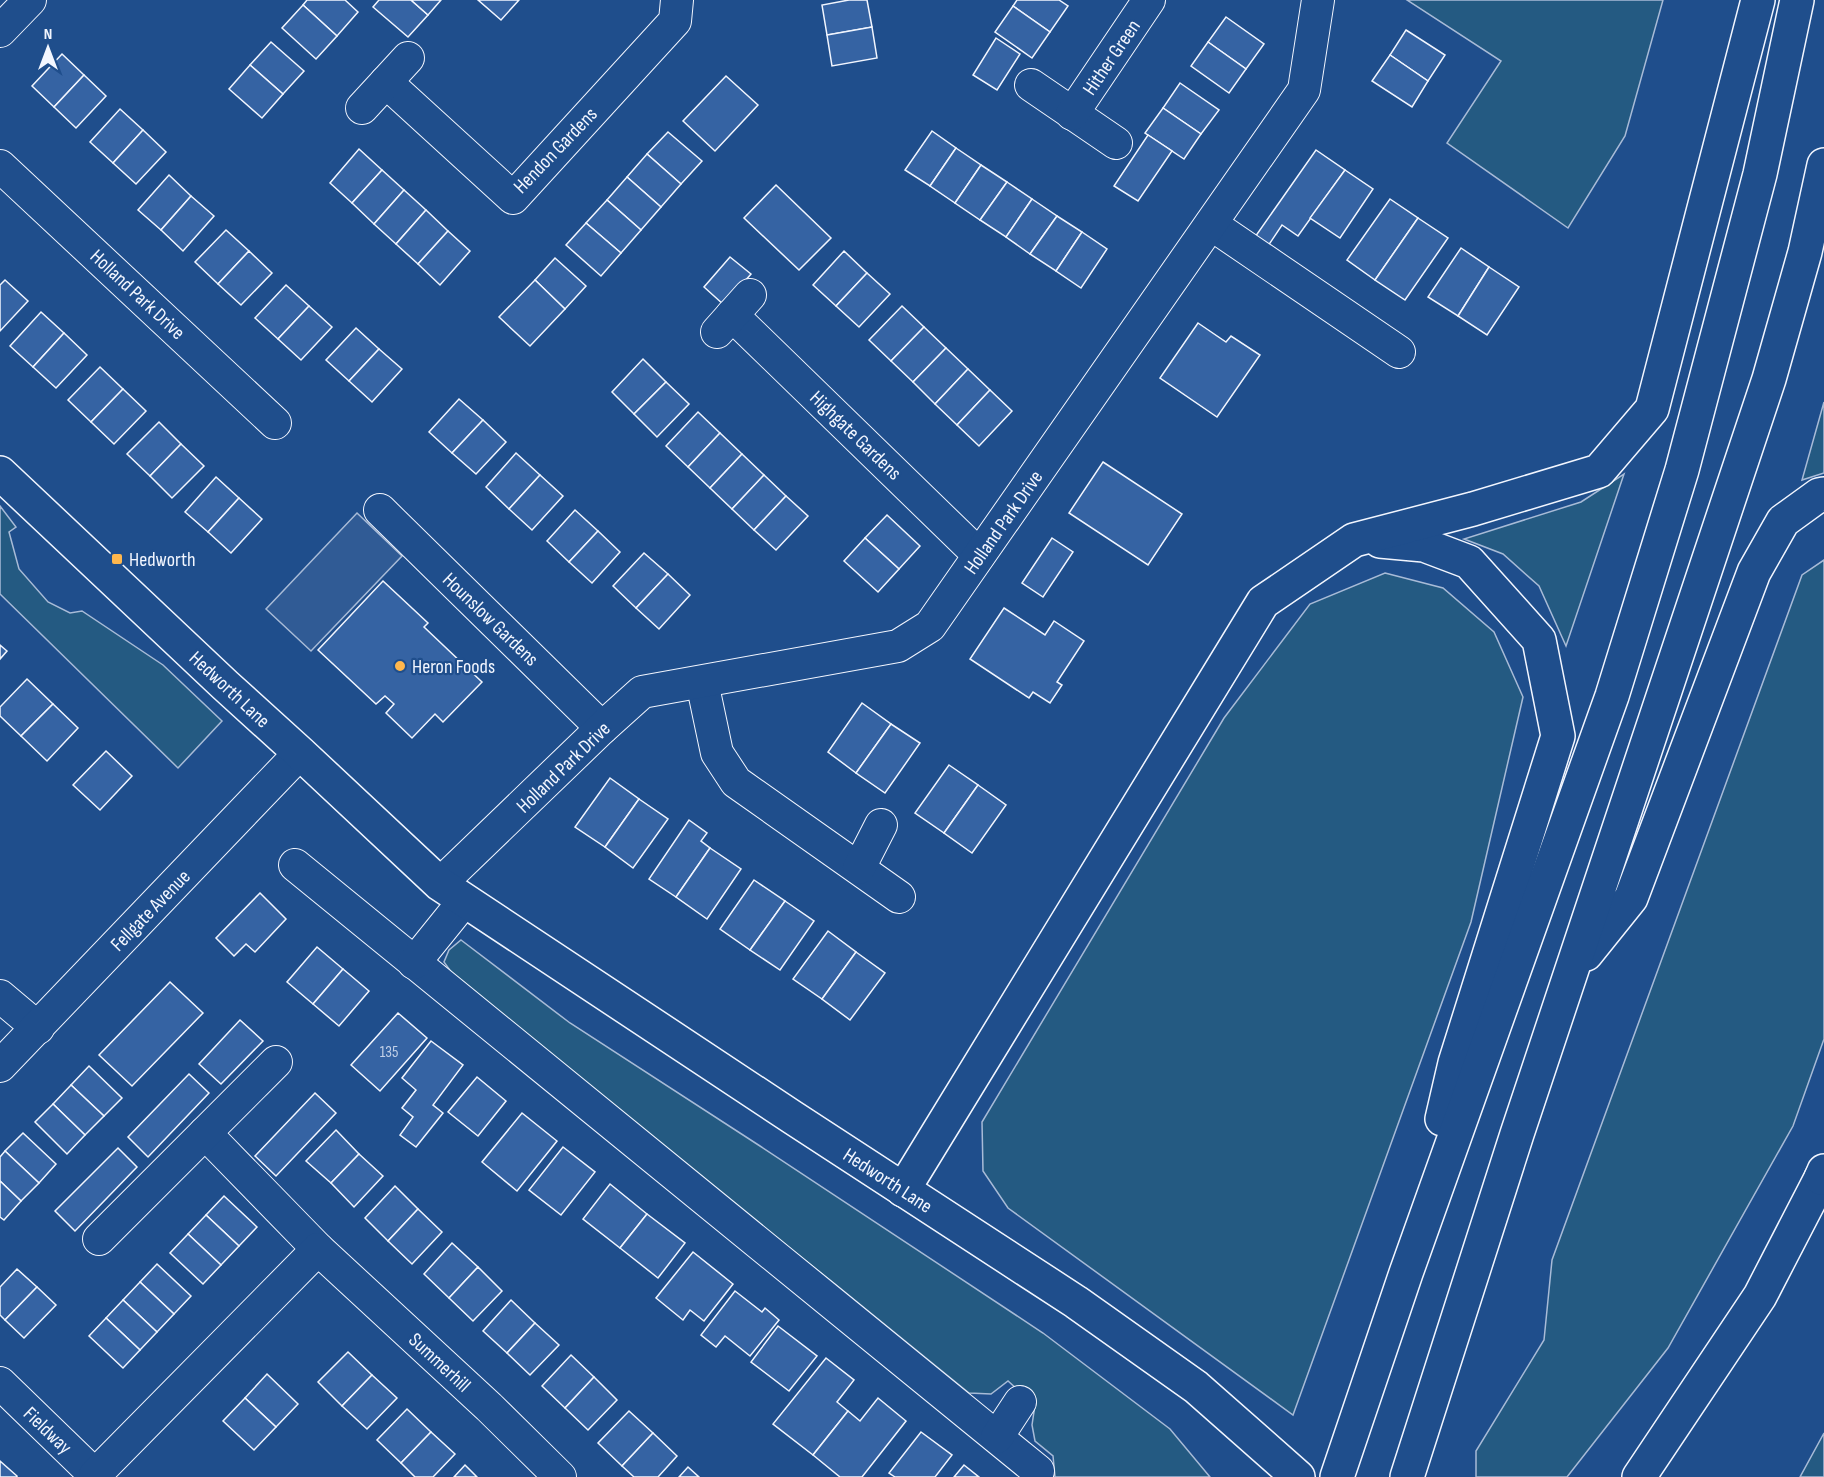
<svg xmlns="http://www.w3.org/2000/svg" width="1824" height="1477" font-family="'Sofia Sans Condensed',sans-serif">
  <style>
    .green { fill: #245a82; stroke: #a8bbd7; stroke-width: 1.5 }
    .parking { fill: #305b95; stroke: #a8bbd7; stroke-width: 1.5 }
    .building { fill: #3563a3; stroke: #f2f6ff; stroke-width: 1.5 }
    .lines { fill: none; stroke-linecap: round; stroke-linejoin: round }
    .street-casing { stroke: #f2f6ff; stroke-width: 34 }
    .secondary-casing { stroke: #f2f6ff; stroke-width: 36 }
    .highway-casing { stroke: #f2f6ff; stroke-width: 36 }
    .street { stroke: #1f4e8c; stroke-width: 32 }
    .secondary { stroke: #1f4e8c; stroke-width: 33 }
    .highway { stroke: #1f4e8c; stroke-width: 33 }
    .poi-dot { fill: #ffb74d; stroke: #1f4e8c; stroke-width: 2 }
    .labels { text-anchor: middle; stroke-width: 4.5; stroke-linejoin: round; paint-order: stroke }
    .number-label { font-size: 16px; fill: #c3d1e8 }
    .street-label { font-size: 20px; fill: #f2f6ff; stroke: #1f4e8c }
    .poi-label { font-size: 20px; fill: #f2f6ff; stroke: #1f4e8c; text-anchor: start }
  </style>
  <rect width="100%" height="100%" fill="#1f4e8c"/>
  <!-- green -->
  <g class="green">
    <path d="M1407,0h256l-38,136 -57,92 -121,-85 54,-82z"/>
    <path d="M1824,402v71l-22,7z"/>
    <path d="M1624,474l-58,172 -27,-60 -36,-32 -39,-15 117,-37z"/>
    <path d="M0,506l16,21 -7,5 10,37 29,33 22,11 12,-2 81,54 59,56 -44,47 -178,-174z"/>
    <path d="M1824,560v479l-31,87 -125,222 -101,129h-91v-26l68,-111 8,-80 250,-685z"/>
    <path d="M1385,573l58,15 51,44 29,65 -52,225 -178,493 -285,-207 -25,-37 -1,-49 242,-404 86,-114z"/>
    <path d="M461,940l109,83 190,123 283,187 127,96 40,48h-155l-2,-21 -18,-15 -3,-16 3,-20 -27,-24 -17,13 -22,-1 -134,-109 -368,-290 -23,-32 5,-12z"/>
    <path d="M1824,1433v44h-24z"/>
  </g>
  <!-- parking -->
  <path class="parking" d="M357,513l45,43 -91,95 -45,-42z"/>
  <!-- building -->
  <g class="building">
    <path d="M307,0h38l13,12 -21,24 -34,-31z"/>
    <path d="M379,0h32l17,15 -20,22 -35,-30z"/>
    <path d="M411,0h30l-13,15z"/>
    <path d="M478,0h41l-18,20z"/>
    <path d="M849,0h18l5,27 -45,8 -5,-30z"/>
    <path d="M1017,0h42l9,6 -18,26 -37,-26z"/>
    <path d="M303,5l34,31 -21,23 -34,-31z"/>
    <path d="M1013,6l37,26 -18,26 -37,-26z"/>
    <path d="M1226,17l38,27 -18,25 -38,-27z"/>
    <path d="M872,27l5,31 -45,8 -5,-31z"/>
    <path d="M1406,30l39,25 -17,26 -38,-26z"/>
    <path d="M996,38l24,16 -23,36 -24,-15z"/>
    <path d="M271,42l33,29 -21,23 -33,-29z"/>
    <path d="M1208,42l38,27 -17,24 -38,-27z"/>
    <path d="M62,54l22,21 -30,32 -22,-21z"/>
    <path d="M1390,55l38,26 -16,26 -40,-26z"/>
    <path d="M250,65l33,29 -21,24 -33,-29z"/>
    <path d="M84,75l22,21 -30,32 -22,-21z"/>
    <path d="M726,76l32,29 -43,46 -32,-30z"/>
    <path d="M1180,83l39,27 -18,24 -38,-26z"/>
    <path d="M1163,108l38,26 -17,25 -39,-26z"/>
    <path d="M120,109l23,21 -30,33 -23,-21z"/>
    <path d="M143,130l23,22 -30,32 -23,-21z"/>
    <path d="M932,131l24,17 -26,38 -25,-16z"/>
    <path d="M668,132l34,29 -21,23 -34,-30z"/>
    <path d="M1148,135l24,16 -34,50 -24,-15z"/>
    <path d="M956,148l25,17 -26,38 -25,-17z"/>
    <path d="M359,149l23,21 -30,33 -22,-20z"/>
    <path d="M1316,150l29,20 -47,66 -16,-11 -14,21 -13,-9z"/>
    <path d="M647,154l34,30 -20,23 -34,-30z"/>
    <path d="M981,165l26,17 -27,38 -25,-17z"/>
    <path d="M382,170l22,20 -30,34 -22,-21z"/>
    <path d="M1345,170l28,19 -33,49 -30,-20z"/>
    <path d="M169,175l22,21 -30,34 -23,-20z"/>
    <path d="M627,177l34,30 -20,23 -34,-30z"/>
    <path d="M1007,182l25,17 -26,38 -26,-17z"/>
    <path d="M776,185l55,53 -32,32 -55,-52z"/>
    <path d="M404,190l22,20 -30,34 -22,-20z"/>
    <path d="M191,196l23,20 -31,35 -22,-21z"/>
    <path d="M1032,199l25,17 -27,38 -24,-17z"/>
    <path d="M1390,199l28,19 -43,62 -28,-20z"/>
    <path d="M607,200l34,30 -20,23 -35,-30z"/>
    <path d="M426,210l22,21 -30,33 -22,-20z"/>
    <path d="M1057,216l25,16 -26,39 -26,-17z"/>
    <path d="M1418,218l30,20 -43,62 -30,-20z"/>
    <path d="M586,223l35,30 -20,23 -35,-31z"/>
    <path d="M226,230l23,21 -31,33 -23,-22z"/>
    <path d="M448,231l22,20 -30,34 -22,-21z"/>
    <path d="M1082,232l25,17 -26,39 -25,-17z"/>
    <path d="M1461,248l28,19 -31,49 -30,-19z"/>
    <path d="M249,251l23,22 -31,32 -23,-21z"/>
    <path d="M844,251l23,22 -31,33 -23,-21z"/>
    <path d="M730,257l21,17 -27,31 -20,-18z"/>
    <path d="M555,258l31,28 -21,23 -30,-29z"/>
    <path d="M1489,267l30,20 -32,48 -29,-19z"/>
    <path d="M867,273l23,21 -31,33 -23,-21z"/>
    <path d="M5,280l23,21 -28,30v-46z"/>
    <path d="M535,280l30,29 -35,37 -31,-29z"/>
    <path d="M286,285l23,21 -31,33 -23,-21z"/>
    <path d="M309,306l23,21 -31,33 -23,-21z"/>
    <path d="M902,306l22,21 -33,34 -22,-21z"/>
    <path d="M41,312l23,21 -31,34 -23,-21z"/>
    <path d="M1198,323l28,19 5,-6 29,19 -43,62 -57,-39z"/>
    <path d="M924,327l22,21 -33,34 -22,-21z"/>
    <path d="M356,328l23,21 -30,32 -23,-21z"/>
    <path d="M64,333l23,22 -31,33 -23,-21z"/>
    <path d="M946,348l22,21 -33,35 -22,-22z"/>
    <path d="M379,349l23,20 -30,33 -23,-21z"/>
    <path d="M643,359l23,23 -32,32 -22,-22z"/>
    <path d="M100,367l23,22 -32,33 -23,-22z"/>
    <path d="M968,369l22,21 -33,35 -22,-21z"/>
    <path d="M666,382l23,22 -32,33 -23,-23z"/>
    <path d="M123,389l23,22 -32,33 -23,-22z"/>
    <path d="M990,390l22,21 -33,35 -22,-21z"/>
    <path d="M459,399l24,21 -31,33 -23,-21z"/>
    <path d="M698,412l22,21 -32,34 -22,-21z"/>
    <path d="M483,420l23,22 -30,32 -24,-21z"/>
    <path d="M159,422l22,22 -31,32 -23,-22z"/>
    <path d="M720,433l22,21 -32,34 -22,-21z"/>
    <path d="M181,444l23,22 -32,32 -22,-22z"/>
    <path d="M516,453l24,22 -31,34 -23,-22z"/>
    <path d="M742,454l22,21 -32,34 -22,-21z"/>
    <path d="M1103,462l79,52 -34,51 -79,-52z"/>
    <path d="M540,475l23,21 -31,34 -23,-21z"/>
    <path d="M764,475l22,21 -32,34 -22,-21z"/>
    <path d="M216,477l23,21 -31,34 -23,-20z"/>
    <path d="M786,496l22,20 -32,34 -22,-20z"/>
    <path d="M239,498l23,21 -31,34 -23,-21z"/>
    <path d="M575,510l23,21 -29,31 -22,-21z"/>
    <path d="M887,515l33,31 -21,23 -34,-31z"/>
    <path d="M598,531l22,21 -28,31 -23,-21z"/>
    <path d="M865,538l34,31 -21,23 -34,-31z"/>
    <path d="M1052,538l21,14 -30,45 -21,-14z"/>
    <path d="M644,553l24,21 -32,34 -23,-22z"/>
    <path d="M668,574l22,21 -31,34 -23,-21z"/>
    <path d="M383,581l45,42 -4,4 58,55 -39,40 -8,-8 -23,24 -26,-25 8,-9 -9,-8 -9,8 -58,-54z"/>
    <path d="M1004,608l41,27 9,-14 30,20 -27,41 5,3 -12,18 -17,-11 -4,6 -59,-39z"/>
    <path d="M0,645l7,6 -7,8z"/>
    <path d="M27,679l26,25 -32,32 -21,-20v-9z"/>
    <path d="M862,703l29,21 -35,49 -28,-21z"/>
    <path d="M53,704l25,24 -31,33 -26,-25z"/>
    <path d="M891,724l29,19 -35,50 -29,-20z"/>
    <path d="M106,751l26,25 -32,34 -27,-25z"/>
    <path d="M949,765l29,20 -34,48 -29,-20z"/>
    <path d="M610,778l29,21 -34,48 -30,-20z"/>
    <path d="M978,785l28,20 -34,48 -28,-20z"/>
    <path d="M639,799l29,20 -35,49 -28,-21z"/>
    <path d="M689,820l18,13 -6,8 9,7 -34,49 -27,-18z"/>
    <path d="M710,848l31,21 -34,50 -31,-22z"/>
    <path d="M754,880l31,21 -35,49 -30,-21z"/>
    <path d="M260,893l26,26 -31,33 -9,-8 -12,12 -18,-18z"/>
    <path d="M785,901l29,20 -34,49 -30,-20z"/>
    <path d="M828,931l28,21 -34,47 -29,-20z"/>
    <path d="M317,947l26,22 -30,35 -26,-22z"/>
    <path d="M856,952l29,21 -35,47 -28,-21z"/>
    <path d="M343,969l26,22 -30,35 -26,-22z"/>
    <path d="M170,982l33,31 -71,73 -33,-31z"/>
    <path d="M398,1013l29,25 -47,53 -29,-26z"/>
    <path d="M240,1020l23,21 -42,43 -22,-20z"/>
    <path d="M431,1041l32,24 -30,40 10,8 -27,34 -16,-12 13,-18 -11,-9 14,-18 -14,-12z"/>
    <path d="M89,1066l33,32 -18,18 -33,-31z"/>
    <path d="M189,1074l20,19 -61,64 -20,-20z"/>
    <path d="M477,1077l29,24 -28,35 -30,-24z"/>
    <path d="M71,1085l33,31 -19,19 -32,-31z"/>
    <path d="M315,1093l21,20 -60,63 -21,-20z"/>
    <path d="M53,1104l32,31 -18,19 -32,-32z"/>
    <path d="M522,1113l35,28 -40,50 -35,-29z"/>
    <path d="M336,1130l23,24 -28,29 -25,-22z"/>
    <path d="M23,1133l33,31 -17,19 -34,-32z"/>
    <path d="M563,1147l32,25 -34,43 -32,-25z"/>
    <path d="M118,1148l19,19 -62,64 -20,-20z"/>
    <path d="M5,1151l34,32 -18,18 -21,-20v-24z"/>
    <path d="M359,1154l24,22 -29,31 -23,-24z"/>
    <path d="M0,1181l21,20 -17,19 -4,-3z"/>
    <path d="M610,1184l37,30 -27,34 -37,-29z"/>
    <path d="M395,1186l23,23 -30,32 -23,-23z"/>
    <path d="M224,1196l33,31 -18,19 -33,-31z"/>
    <path d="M418,1209l24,23 -30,32 -24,-23z"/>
    <path d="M647,1214l38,29 -27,35 -38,-30z"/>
    <path d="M206,1215l33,31 -18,19 -33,-31z"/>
    <path d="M188,1234l33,31 -18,19 -33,-31z"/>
    <path d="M452,1243l26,24 -29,31 -25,-24z"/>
    <path d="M693,1252l40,32 -29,37 -14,-11 -7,10 -27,-22z"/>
    <path d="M157,1264l34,32 -17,18 -34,-32z"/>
    <path d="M478,1267l24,24 -29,30 -24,-23z"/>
    <path d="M17,1269l20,18 -32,33 -5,-5v-28z"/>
    <path d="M140,1282l34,32 -17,18 -34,-32z"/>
    <path d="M37,1287l19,18 -32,33 -19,-18z"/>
    <path d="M735,1291l27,21 3,-4 14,12 -29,36 -25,-20 -9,11 -15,-12z"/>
    <path d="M123,1300l34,32 -17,18 -34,-32z"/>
    <path d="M511,1300l24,23 -28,30 -24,-22z"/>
    <path d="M106,1318l34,32 -17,18 -34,-32z"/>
    <path d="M535,1323l24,22 -29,30 -23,-22z"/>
    <path d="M778,1326l39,30 -28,35 -38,-29z"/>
    <path d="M348,1352l24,23 -30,31 -24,-24z"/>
    <path d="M571,1355l23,22 -29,31 -23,-22z"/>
    <path d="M826,1358l28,22 -17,22 11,9 -35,44 -40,-31z"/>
    <path d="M267,1374l31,30 -22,23 -31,-29z"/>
    <path d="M372,1375l25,23 -30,31 -25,-23z"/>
    <path d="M594,1377l23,23 -29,30 -23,-22z"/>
    <path d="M245,1398l31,29 -22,23 -31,-29z"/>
    <path d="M878,1398l28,23 -44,56h-22l-27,-22 35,-44 12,10z"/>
    <path d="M407,1409l24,23 -30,31 -24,-23z"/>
    <path d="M629,1411l24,22 -31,33 -24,-23z"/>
    <path d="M431,1432l24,22 -22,23h-18l-14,-14z"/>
    <path d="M921,1432l31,23 -17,22h-40l-6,-4z"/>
    <path d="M653,1433l24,23 -19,21h-24l-12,-11z"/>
    <path d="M0,1461l17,15v1h-17z"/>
    <path d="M465,1465l12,12h-23z"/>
    <path d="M964,1465l15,12h-25z"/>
    <path d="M688,1467l11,10h-20z"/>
  </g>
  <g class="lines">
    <defs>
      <g id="street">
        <path d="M0,31l30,-31"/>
        <path d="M386,82l127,116 162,-177 2,-21"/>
        <path d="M1031,85l85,58"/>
        <path d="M362,108l46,-50"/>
        <path d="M1072,114l77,-114"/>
        <path d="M0,166l275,257"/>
        <path d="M1211,224l188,128"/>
        <path d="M732,315l247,240"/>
        <path d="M717,332l33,-37"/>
        <path d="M380,510l222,218"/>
        <path d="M702,682l15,71 19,29 163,115"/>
        <path d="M295,865l743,606"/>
        <path d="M859,868l22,-43"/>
        <path d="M440,884l162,-156 40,-36 256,-46 32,-20 374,-536 14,-90"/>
        <path d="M414,963l50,-62"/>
        <path d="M0,996l38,32"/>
        <path d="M0,1066l300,-313"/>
        <path d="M205,1133l113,116"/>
        <path d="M99,1239l177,-177"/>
        <path d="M0,1383l97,94"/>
        <path d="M997,1437l23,-35"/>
        <path d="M95,1475l223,-226 171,158 71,70"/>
      </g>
      <g id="secondary">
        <path d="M0,473l225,212 75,68 140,131 352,233 284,185 120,85 102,90"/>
        <path d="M1639,1477l121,-181 61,-118 3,1"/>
      </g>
      <g id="highway">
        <path d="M1380,541l44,4 45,17 70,78 19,96 -103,327 -13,56"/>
        <path d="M1586,954l45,-56 123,-326 29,-51 36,-26 5,-1"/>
        <path d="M1821,1178l3,-7"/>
        <path d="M903,1190l360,-588 91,-62 119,-31 126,-38 53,-62 106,-409"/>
        <path d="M1337,1477l69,-204 206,-577 70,-226 78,-296 37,-174"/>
        <path d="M1407,1477l110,-343 252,-755 36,-127 19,-87"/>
      </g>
    </defs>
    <!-- street casing -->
    <use href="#street" class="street-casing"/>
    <!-- secondary casing -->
    <use href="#secondary" class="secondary-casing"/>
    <!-- highway casing -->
    <use href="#highway" class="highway-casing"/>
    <!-- street -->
    <use href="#street" class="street"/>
    <!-- secondary -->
    <use href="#secondary" class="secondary"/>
    <!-- highway -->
    <use href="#highway" class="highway"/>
  </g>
  <!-- markers -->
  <g class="poi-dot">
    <rect x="111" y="553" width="12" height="12" rx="3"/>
    <circle cx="400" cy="666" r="6"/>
  </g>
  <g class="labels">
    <!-- number labels -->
    <g class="number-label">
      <text x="389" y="1057">135</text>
    </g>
    <!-- street labels -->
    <g class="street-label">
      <text transform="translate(1111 57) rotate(-56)" y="7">Hither Green</text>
      <text transform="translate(555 150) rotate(-46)" y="7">Hendon Gardens</text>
      <text transform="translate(138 294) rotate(43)" y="7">Holland Park Drive</text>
      <text transform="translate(856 435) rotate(44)" y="7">Highgate Gardens</text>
      <text transform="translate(1003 522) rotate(-55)" y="7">Holland Park Drive</text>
      <text transform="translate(491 619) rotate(44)" y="7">Hounslow Gardens</text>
      <text transform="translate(230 689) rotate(43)" y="7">Hedworth Lane</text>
      <text transform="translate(563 767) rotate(-44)" y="7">Holland Park Drive</text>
      <text transform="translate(150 910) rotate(-46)" y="7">Fellgate Avenue</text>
      <text transform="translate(888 1180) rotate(33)" y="7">Hedworth Lane</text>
      <text transform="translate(440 1362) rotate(43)" y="7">Summerhill</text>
      <text transform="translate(48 1430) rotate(44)" y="7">Fieldway</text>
    </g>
    <!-- poi labels -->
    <g class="poi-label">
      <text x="129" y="566">Hedworth</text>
      <text x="412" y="673">Heron Foods</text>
    </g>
  </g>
  <!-- north arrow -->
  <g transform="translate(48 48)" stroke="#1f4e8c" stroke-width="4.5" paint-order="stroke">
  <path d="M0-4.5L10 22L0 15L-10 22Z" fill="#f2f6ff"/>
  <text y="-9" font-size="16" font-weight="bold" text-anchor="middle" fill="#f2f6ff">N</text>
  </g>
</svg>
